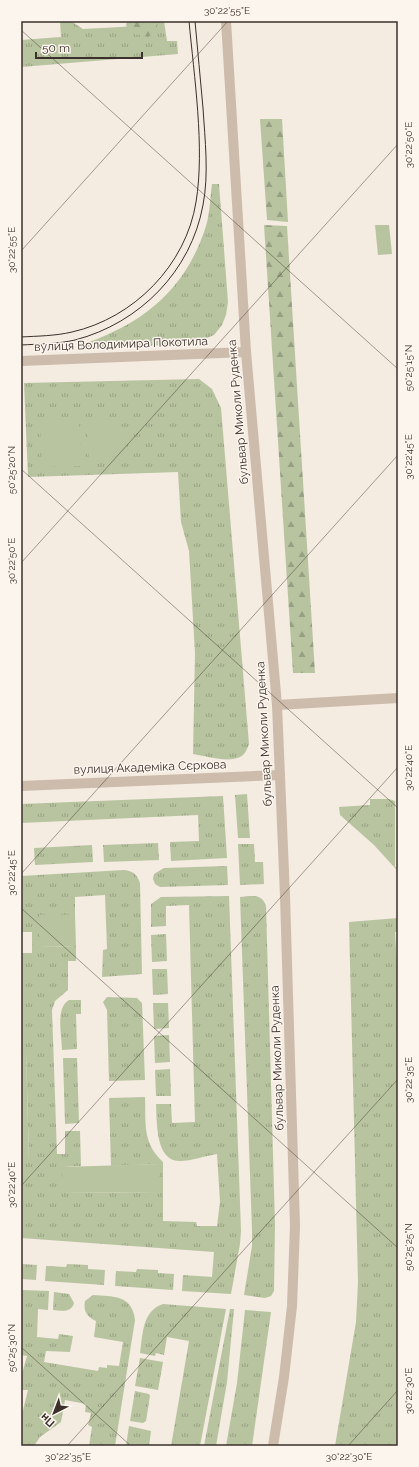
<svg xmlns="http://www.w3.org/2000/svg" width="419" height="1467" font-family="Raleway,sans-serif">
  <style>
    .grass { fill: url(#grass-tufts) }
    .forest { fill: url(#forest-firs) }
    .green { fill: #b8c4a0 }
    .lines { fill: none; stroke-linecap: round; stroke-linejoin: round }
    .minor { stroke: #cdbbac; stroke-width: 10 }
    .tram { stroke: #3b302b; stroke-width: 1 }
    .ticks { fill: none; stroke: #3b302b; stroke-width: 1; stroke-opacity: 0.45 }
    .labels { text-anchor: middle; stroke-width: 3; stroke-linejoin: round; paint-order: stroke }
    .street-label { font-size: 12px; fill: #3b302b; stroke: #fbf5ee }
    .neatline { fill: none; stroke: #3b302b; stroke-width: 1.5 }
    .ticks-label { font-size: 10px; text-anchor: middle; fill: #3b302b }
  </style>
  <defs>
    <pattern id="grass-tufts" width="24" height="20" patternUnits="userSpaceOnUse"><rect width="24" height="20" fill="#b8c4a0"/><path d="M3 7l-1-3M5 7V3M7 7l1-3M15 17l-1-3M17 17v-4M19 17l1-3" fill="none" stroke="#97a083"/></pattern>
    <pattern id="forest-firs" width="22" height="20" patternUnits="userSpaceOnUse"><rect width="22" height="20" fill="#b8c4a0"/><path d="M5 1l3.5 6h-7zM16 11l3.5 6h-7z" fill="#97a083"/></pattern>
  </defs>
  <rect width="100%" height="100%" fill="#f4ebe1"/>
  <!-- grass -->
  <g class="grass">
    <path d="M60,21h11l12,8 56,-3v-5h25l3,20h10l1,13 -157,13v-27l40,-3z"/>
    <path d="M212,184h7l9,118 -2,13 -4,10 -8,10 -19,8 -116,7 -1,-4c63,-21 107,-54 128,-120 4,-13 4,-28 6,-42z"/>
    <path d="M199,379l13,10 9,19 28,336c-2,5 -4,11 -9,13 -12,6 -34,-1 -47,-3l2,-101 -6,-102 -8,-29 -3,-50 -150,5 -4,-94z"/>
    <path d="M247,794l3,44h-12l-3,-43z"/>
    <path d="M223,796l4,62 -56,3 -1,-19 29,-1 -1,-26 -177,8v-19z"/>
    <path d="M370,799h19l6,2v66h3v3l-3,-2 -21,-23 -34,-30 -1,-8 31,-2z"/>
    <path d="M158,843l1,17 -55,2 -1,-17z"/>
    <path d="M238,844h16l1,18h8l1,22 -24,1z"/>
    <path d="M92,845l1,17 -58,3 -1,-17z"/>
    <path d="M227,866l1,19 -68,2 -5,-3 -2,-5 1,-5 10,-6z"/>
    <path d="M124,870c9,1 13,4 16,13l2,91 -40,3 1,-27 4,-1 -2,-54 -30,2v18h-35v32l36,-1v15h-8v29l-13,11 -3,9 5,144h8v-23h15l1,35 -18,1v26l96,-1v-28l-48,2 -2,-68 36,-1c1,27 -3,45 18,65v59l33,1 1,4h20l3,-24 -3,-48c-13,2 -25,7 -37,7 -25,1 -23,-41 -24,-57h15l1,19 23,-1 -6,-217 -23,1v20l-15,1v-23l10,-7 68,-1 12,335 -1,13 -9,50 -49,-3 1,-16 29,2 2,-25 -193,-14v-78h8l-3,-108h-5v-99h11v-21h-11v-56z"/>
    <path d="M240,897c11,-1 22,-4 26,9l9,319 -1,66 -3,5 -6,2 -21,-3 8,-49v-16z"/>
    <path d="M398,918v14h-3l3,53v461h-63l21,-124 2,-40 -9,-360z"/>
    <path d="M166,934l1,27 -15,1 -1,-27z"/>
    <path d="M152,969h15l1,25 -15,1z"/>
    <path d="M107,997l30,1 5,5 3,77 -36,1 -2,-71 -4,-8z"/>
    <path d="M69,1000h12v14h-5l1,35 -15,1c0,-14 -7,-42 7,-50z"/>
    <path d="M153,1003h15l1,25 -15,1z"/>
    <path d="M169,1035l1,27 -15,1 -1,-27z"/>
    <path d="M63,1058h14l2,65 -14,1z"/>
    <path d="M170,1069l1,27h-15l-1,-26z"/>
    <path d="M21,1264l16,1 -1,15 -15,-1z"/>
    <path d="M67,1264l21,1v4l17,1 -1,15 -59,-4 1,-15 20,1z"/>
    <path d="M137,1269l21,1v3l16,1 -1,16 -58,-4 1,-15 20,1z"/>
    <path d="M21,1290l28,1 -1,19 -10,-1 -1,28 21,2 1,-5 14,2 -3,16 -24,-1 -2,11 54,9 1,-4 8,1v-3l12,1 4,-24 -29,-5 2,-16c-9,-4 -13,-10 -11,-20l8,-6c20,2 39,-1 42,25l-20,126h-26l3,-19 -4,-2 3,-12 -6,-1 1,-8 -21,-4 -4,22 -21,15 -6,9h-13v-28l7,-28h-7v-13l6,-21 -6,-1z"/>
    <path d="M54,1292l15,2 5,9c-3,10 -12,8 -21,7z"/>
    <path d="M163,1304l63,5 -26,137h-29l18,-105 -22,-4 -3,18 -8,-2 -1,3 -15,-3c3,-19 2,-42 23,-49z"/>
    <path d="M230,1309h4l-7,73 -11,64h-12z"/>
    <path d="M245,1310l26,2 -19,134h-26l11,-63z"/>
    <path d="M140,1358l23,4 -5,28 -23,-4z"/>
    <path d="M135,1391l14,3 1,2 -4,25 -3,2 -13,-2z"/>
    <path d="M129,1426l22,5 -2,15h-23z"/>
  </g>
  <!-- forest -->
  <g class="forest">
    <path d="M127,21h31l-2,11 -8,5 -18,-4 -4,-8z"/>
    <path d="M260,119h22l6,103 -21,-2z"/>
    <path d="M264,225l23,1 28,447h-22z"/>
  </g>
  <!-- green -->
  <g class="green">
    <path d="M375,225h14l3,29 -14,1z"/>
    <path d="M87,416l37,18 4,22 -39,2z"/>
    <path d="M79,418l2,48 -39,1 -2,-47z"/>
    <path d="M39,915h36l1,31 -36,1z"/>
    <path d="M26,1051l3,109h-8v-108z"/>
    <path d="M159,1164v28l-96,1 -1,-26z"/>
  </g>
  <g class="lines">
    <!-- minor -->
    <g class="minor">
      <path d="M226,21l20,331 31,353 8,191 10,330 -3,80 -8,71 -11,69"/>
      <path d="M21,361l225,-9"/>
      <path d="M277,705l121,-7"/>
      <path d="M21,786l259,-11"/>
    </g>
    <!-- tram -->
    <g class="tram">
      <path d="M21,337c17,-1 34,-1 51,-5 62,-14 114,-67 124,-130 9,-54 -2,-126 -7,-181"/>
      <path d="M21,345c18,-1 37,-1 54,-5 65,-17 116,-69 128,-135 6,-31 2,-65 0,-97 -3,-29 -5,-58 -8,-87"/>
    </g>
  </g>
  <!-- ticks -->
  <path class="ticks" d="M21,30l377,339M21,251l207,-230M21,469l377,339M21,563l377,-419M21,874l377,-419M21,908l377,340M21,1186l377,-419M21,1347l110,99M67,1446l331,-367M348,1446l50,-56"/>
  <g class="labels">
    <!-- street labels -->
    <g class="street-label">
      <text transform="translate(121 344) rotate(-2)" y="4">вулиця Володимира Покотила</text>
      <text transform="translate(238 412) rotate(-95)" y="4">бульвар Миколи Руденка</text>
      <text transform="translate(264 734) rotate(-93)" y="4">бульвар Миколи Руденка</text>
      <text transform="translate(150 767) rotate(-2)" y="4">вулиця Академіка Сєркова</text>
      <text transform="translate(277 1058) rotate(-92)" y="4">бульвар Миколи Руденка</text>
    </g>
  </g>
  <!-- border -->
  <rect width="419" height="1467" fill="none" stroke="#fbf5ee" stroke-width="44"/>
  <!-- north arrow -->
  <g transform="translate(54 1413) rotate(222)" stroke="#fbf5ee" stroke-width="3" paint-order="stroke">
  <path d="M0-3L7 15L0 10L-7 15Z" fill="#3b302b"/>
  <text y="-6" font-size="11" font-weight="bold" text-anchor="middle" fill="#3b302b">Пн</text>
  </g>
  <!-- scale -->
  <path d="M36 52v6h106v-6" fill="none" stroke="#3b302b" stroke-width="2"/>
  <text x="42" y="52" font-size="12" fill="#3b302b" stroke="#fbf5ee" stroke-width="3" paint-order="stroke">50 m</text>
  <rect x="22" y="22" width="375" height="1423" class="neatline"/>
  <g class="ticks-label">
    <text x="227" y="14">30°22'55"E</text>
    <text transform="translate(408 145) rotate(-90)" y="4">30°22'50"E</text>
    <text transform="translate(11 250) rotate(-90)" y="4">30°22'55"E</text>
    <text transform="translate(408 368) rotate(-90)" y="4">50°25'15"N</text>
    <text transform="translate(408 457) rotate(-90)" y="4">30°22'45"E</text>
    <text transform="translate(11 470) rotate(-90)" y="4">50°25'20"N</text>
    <text transform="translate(11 561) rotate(-90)" y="4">30°22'50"E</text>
    <text transform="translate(408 768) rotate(-90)" y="4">30°22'40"E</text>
    <text transform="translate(11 873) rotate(-90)" y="4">30°22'45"E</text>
    <text transform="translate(408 1080) rotate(-90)" y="4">30°22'35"E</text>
    <text transform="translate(11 1185) rotate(-90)" y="4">30°22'40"E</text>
    <text transform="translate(408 1247) rotate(-90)" y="4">50°25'25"N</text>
    <text transform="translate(11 1348) rotate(-90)" y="4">50°25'30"N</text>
    <text transform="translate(408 1391) rotate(-90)" y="4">30°22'30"E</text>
    <text x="68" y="1460">30°22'35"E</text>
    <text x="349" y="1460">30°22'30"E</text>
  </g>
</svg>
